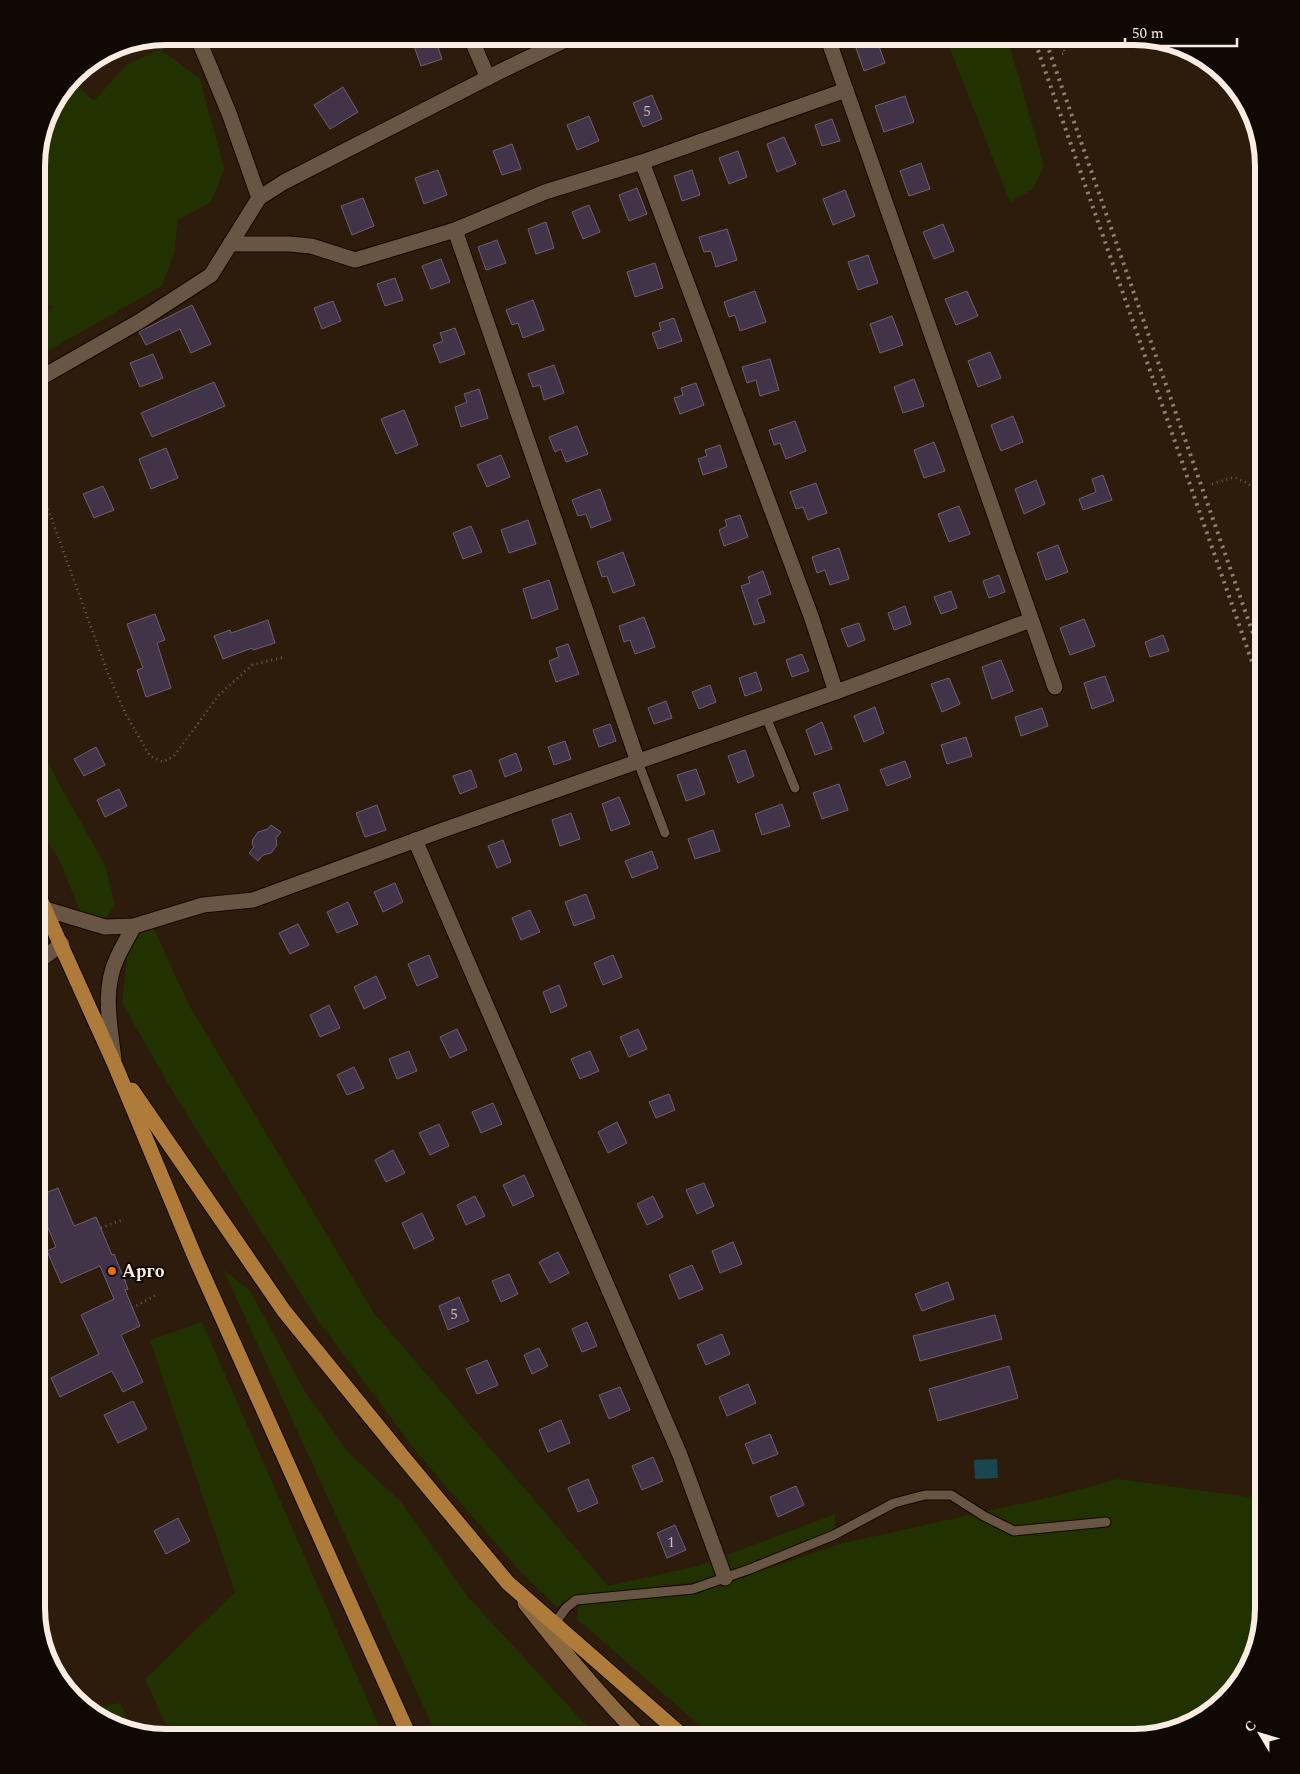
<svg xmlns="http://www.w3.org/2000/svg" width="1300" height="1774" font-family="Spectral,serif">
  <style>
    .green { fill: #213100 }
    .water { fill: #1a4652 }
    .building { fill: #423448; stroke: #6d5e74 }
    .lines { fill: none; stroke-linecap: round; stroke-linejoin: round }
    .service-casing { stroke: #150600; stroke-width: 11 }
    .minor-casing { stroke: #150600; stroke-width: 17 }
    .secondary-casing { stroke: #150600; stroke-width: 17 }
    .primary-casing { stroke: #150600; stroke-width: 17 }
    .path { stroke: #716153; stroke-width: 2.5; stroke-dasharray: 1 4; stroke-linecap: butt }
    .service { stroke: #695543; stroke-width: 9 }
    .minor { stroke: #695543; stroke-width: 15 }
    .secondary { stroke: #8c683f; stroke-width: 15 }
    .primary { stroke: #ae7b3b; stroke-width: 15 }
    .rail { stroke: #8d7e71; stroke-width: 4; stroke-dasharray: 2.5 5; stroke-linecap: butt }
    .food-dot { fill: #e8710a; stroke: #100803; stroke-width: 2 }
    .labels { text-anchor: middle; stroke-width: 4; stroke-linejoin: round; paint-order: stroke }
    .number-label { font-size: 15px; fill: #cbbebc }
    .poi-label { font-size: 18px; font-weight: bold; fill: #f9ece2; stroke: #100803; text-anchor: start }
    .rim { fill: none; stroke: #f9ece2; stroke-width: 6 }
  </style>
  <rect width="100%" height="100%" fill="#2d1c0c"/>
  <!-- green -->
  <g class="green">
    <path d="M945,36h62l37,130 -12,24 -22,12z"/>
    <path d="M160,49l40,30 24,90 -13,33 -33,18 -4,33 -12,33 -125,71v-39l17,-11 -17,-5v-145l13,-48 23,-31 4,8 17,15 32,-36z"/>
    <path d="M36,737l22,45 47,83 10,39 -10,16 -17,-1 -8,-8 -22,-54 -22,-32z"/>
    <path d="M153,927l36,78 185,308 234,273 90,-20 137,-52v15l-129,52 -128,15 -13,5 -8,6 -37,-36 -102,-117 -101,-135 -141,-222 -54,-94 5,-46 9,-20 7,-6z"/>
    <path d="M223,1269l27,22 55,101 42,59 54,51 67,95 130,141h-160z"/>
    <path d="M202,1322l182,416 -213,-1 -26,-58 90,-87 -85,-252z"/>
    <path d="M1118,1479l130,18 16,-5v116l-17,65 -48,47 -65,18h-414l-23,-15 -120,-104 1,-17 119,-9 143,-49 215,-48z"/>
    <path d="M120,1703l12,27 -31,-10 -13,-12z"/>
  </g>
  <!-- water -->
  <path class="water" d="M997,1459l1,19 -23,1 -1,-19z"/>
  <!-- building -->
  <g class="building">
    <path d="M434,36l8,23 -21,7 -8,-23z"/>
    <path d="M876,38l9,25 -21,8 -9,-26z"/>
    <path d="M343,87l15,25 -28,17 -16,-24z"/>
    <path d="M652,95l10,24 -19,8 -10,-24z"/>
    <path d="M905,96l9,26 -30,10 -9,-26z"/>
    <path d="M589,116l10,25 -22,9 -10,-25z"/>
    <path d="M832,119l8,22 -18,5 -7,-21z"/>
    <path d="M784,137l12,27 -19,8 -10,-28z"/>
    <path d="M512,144l9,25 -19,6 -9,-24z"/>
    <path d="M738,151l9,26 -18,7 -10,-26z"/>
    <path d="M921,163l9,26 -21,7 -9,-25z"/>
    <path d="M438,170l9,25 -23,9 -9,-26z"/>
    <path d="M692,170l8,25 -18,6 -8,-25z"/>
    <path d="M637,188l10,26 -18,7 -10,-26z"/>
    <path d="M845,190l10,26 -22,9 -10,-26z"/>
    <path d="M363,198l11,28 -22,9 -11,-29z"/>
    <path d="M589,205l11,27 -17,7 -11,-27z"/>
    <path d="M546,222l8,26 -18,6 -8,-25z"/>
    <path d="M943,224l11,27 -20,8 -11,-27z"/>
    <path d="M727,229l10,31 -21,7 -5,-16 -7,1 -5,-15z"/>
    <path d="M497,240l9,23 -20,7 -8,-23z"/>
    <path d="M868,255l10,28 -20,7 -10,-28z"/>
    <path d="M441,259l9,23 -19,7 -9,-23z"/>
    <path d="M655,263l8,25 -28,9 -8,-25z"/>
    <path d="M395,278l8,22 -18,6 -8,-22z"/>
    <path d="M755,291l11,31 -26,9 -5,-16 -6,2 -5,-15z"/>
    <path d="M967,291l11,25 -22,9 -11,-26z"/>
    <path d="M533,300l11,30 -21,8 -5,-15 -6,2 -6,-15z"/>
    <path d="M333,301l8,20 -19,8 -8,-21z"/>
    <path d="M192,305l19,39 -20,9 -11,-24 -34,16 -7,-13z"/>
    <path d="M892,316l11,29 -23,8 -10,-29z"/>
    <path d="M674,318l8,23 -24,8 -6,-16 9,-3 -2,-7z"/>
    <path d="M455,328l10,26 -25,9 -7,-18 10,-4 -3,-8z"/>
    <path d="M990,352l11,26 -23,9 -10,-26z"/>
    <path d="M153,354l10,24 -23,9 -10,-24z"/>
    <path d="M770,359l9,31 -19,6 -4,-16 -9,3 -5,-16z"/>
    <path d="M554,365l10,28 -20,7 -4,-15 -7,2 -5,-13z"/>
    <path d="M914,379l10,27 -21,7 -9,-26z"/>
    <path d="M214,382l11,24 -73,31 -11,-24z"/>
    <path d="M696,383l8,22 -24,9 -6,-16 9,-3 -2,-7z"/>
    <path d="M479,389l9,29 -27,9 -6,-20 12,-5 -3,-8z"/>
    <path d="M404,410l14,35 -22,9 -15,-35z"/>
    <path d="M1013,416l10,26 -22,9 -10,-26z"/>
    <path d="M795,421l11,30 -20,8 -6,-16 -6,2 -5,-15z"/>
    <path d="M577,426l11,28 -22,8 -5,-13 -6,3 -6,-15z"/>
    <path d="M934,442l11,29 -21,7 -10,-28z"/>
    <path d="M720,445l7,22 -24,8 -5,-16 9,-3 -2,-6z"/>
    <path d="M166,448l12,30 -27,11 -12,-30z"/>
    <path d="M501,455l9,22 -23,10 -10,-22z"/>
    <path d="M1103,475l9,25 -29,10 -4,-11 17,-7 -4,-13z"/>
    <path d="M1036,480l9,24 -21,10 -9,-25z"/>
    <path d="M816,483l11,30 -19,7 -5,-13 -7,2 -6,-17z"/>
    <path d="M103,486l11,24 -20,8 -11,-24z"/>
    <path d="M600,489l11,31 -20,8 -5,-14 -8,2 -6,-16z"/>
    <path d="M959,506l11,28 -21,8 -11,-28z"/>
    <path d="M740,515l8,22 -24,9 -5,-16 8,-4 -2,-6z"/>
    <path d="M528,520l8,24 -27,9 -8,-23z"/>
    <path d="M471,526l11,26 -19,7 -10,-26z"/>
    <path d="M1058,545l10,27 -22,8 -9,-27z"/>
    <path d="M839,548l10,31 -19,6 -5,-15 -8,3 -5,-16z"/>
    <path d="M623,552l12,33 -22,8 -6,-17 -5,1 -5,-15z"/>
    <path d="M763,571l8,23 -14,5 8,23 -11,3 -13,-39 9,-3 -2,-6z"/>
    <path d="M999,575l6,17 -16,6 -6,-17z"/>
    <path d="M549,580l9,29 -26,10 -9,-30z"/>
    <path d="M951,591l6,17 -16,6 -7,-17z"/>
    <path d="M905,606l6,18 -17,6 -6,-17z"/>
    <path d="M155,614l10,26 -8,3 14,45 -25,9 -9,-27 6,-2 -16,-44z"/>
    <path d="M644,617l11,30 -20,7 -5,-14 -6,2 -5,-16z"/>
    <path d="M1084,619l11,27 -25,9 -10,-27z"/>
    <path d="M268,620l7,23 -22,7 -1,-2 -29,11 -9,-23 16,-6 1,3z"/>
    <path d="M859,623l6,17 -17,7 -7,-18z"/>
    <path d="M1163,635l6,16 -19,6 -5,-15z"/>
    <path d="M568,644l11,30 -23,8 -7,-21 10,-4 -3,-9z"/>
    <path d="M802,654l7,17 -17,6 -6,-17z"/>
    <path d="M1001,660l12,31 -21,8 -10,-32z"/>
    <path d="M756,672l6,18 -17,6 -6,-18z"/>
    <path d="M1105,676l9,25 -22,8 -8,-26z"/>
    <path d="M949,678l11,26 -18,8 -11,-28z"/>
    <path d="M710,685l6,17 -17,7 -7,-17z"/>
    <path d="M666,701l6,17 -18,6 -6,-16z"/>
    <path d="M875,707l9,26 -20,9 -10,-26z"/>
    <path d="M1042,708l6,18 -27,10 -6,-19z"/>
    <path d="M822,722l10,27 -17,6 -9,-25z"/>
    <path d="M610,724l6,17 -17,6 -6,-17z"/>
    <path d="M966,737l6,19 -25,8 -6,-19z"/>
    <path d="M565,741l6,18 -17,6 -6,-18z"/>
    <path d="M96,747l9,18 -21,11 -10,-17z"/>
    <path d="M745,750l9,26 -16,7 -10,-27z"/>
    <path d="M516,753l6,17 -17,7 -6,-17z"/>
    <path d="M905,761l6,16 -24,9 -7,-16z"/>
    <path d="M696,769l9,25 -19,7 -9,-26z"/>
    <path d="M471,770l6,17 -17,7 -7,-18z"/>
    <path d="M839,784l9,26 -26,9 -9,-26z"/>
    <path d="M119,789l8,17 -22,11 -8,-17z"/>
    <path d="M619,797l11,27 -19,7 -9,-27z"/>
    <path d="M782,804l8,22 -28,9 -7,-21z"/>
    <path d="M377,805l9,25 -21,7 -9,-24z"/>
    <path d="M571,813l9,26 -20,7 -8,-26z"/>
    <path d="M271,825l10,7 -5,6 1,7 -6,8 -8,2 -5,6 -9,-8 5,-6 -2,-3 1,-5 5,-7 10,-3z"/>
    <path d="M713,830l7,21 -25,8 -7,-20z"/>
    <path d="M503,840l8,22 -14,6 -9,-22z"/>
    <path d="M652,851l6,17 -26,10 -7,-17z"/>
    <path d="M395,883l8,19 -20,10 -9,-20z"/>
    <path d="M586,894l9,24 -21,8 -9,-24z"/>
    <path d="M348,902l10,22 -21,9 -10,-21z"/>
    <path d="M530,910l10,22 -19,8 -9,-22z"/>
    <path d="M298,924l11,21 -19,9 -11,-21z"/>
    <path d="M429,955l9,22 -21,9 -9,-22z"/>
    <path d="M613,955l9,22 -19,8 -9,-22z"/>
    <path d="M376,976l10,22 -22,11 -10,-22z"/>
    <path d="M559,985l8,21 -16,7 -8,-21z"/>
    <path d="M329,1005l11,23 -20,9 -10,-22z"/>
    <path d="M457,1029l10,21 -17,8 -10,-21z"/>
    <path d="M638,1029l9,20 -18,8 -9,-20z"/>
    <path d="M409,1051l8,20 -20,8 -8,-20z"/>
    <path d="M590,1051l9,20 -19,8 -9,-20z"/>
    <path d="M354,1067l10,21 -17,7 -10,-20z"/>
    <path d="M669,1094l6,16 -19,8 -7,-16z"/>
    <path d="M493,1103l9,21 -21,9 -9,-21z"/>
    <path d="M617,1122l10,21 -19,10 -10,-21z"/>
    <path d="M439,1124l10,22 -19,9 -11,-22z"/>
    <path d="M393,1150l12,23 -19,9 -11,-22z"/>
    <path d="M524,1175l10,21 -21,10 -10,-21z"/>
    <path d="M704,1183l10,23 -17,8 -11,-24z"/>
    <path d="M58,1188l16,38 22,-9 16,38 2,-1 11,27 3,8 -3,1 15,36 -19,9 22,47 -20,10 -11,-21 -52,26 -9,-19 48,-24 -18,-39 33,-16 -14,-33 -39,17 -14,-32 9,-4 -20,-48v-2z"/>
    <path d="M475,1196l10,20 -19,9 -9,-20z"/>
    <path d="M653,1196l10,21 -16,8 -10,-21z"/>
    <path d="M422,1213l12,26 -20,10 -12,-26z"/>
    <path d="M733,1242l9,22 -22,9 -8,-22z"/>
    <path d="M558,1252l11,21 -19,10 -11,-21z"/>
    <path d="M692,1265l11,24 -24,10 -10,-24z"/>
    <path d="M509,1274l9,20 -17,8 -9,-21z"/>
    <path d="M948,1282l6,17 -32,12 -7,-17z"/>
    <path d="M459,1297l10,24 -21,9 -9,-24z"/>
    <path d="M995,1315l7,24 -82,22 -7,-25z"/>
    <path d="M587,1322l10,24 -15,6 -10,-23z"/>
    <path d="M722,1334l8,20 -24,11 -9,-20z"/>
    <path d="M539,1348l9,18 -16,8 -8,-19z"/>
    <path d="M487,1360l11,25 -21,9 -11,-25z"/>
    <path d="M1009,1366l9,32 -80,23 -9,-32z"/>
    <path d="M748,1384l8,19 -29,13 -8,-19z"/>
    <path d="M620,1387l10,23 -21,9 -10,-24z"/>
    <path d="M133,1401l14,28 -29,14 -14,-28z"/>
    <path d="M561,1420l9,23 -22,9 -9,-22z"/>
    <path d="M770,1434l8,20 -25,10 -8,-20z"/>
    <path d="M653,1457l10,24 -21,9 -10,-24z"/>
    <path d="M588,1479l10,24 -20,9 -10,-24z"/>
    <path d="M796,1486l8,19 -26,12 -8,-20z"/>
    <path d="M178,1518l12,23 -24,13 -12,-23z"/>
    <path d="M675,1525l11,25 -19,8 -10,-25z"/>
  </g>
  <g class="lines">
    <defs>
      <g id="service">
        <path d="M766,717l29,71"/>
        <path d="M638,762l27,71"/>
        <path d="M555,1623l11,-15 10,-8 117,-11 57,-20 84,-34 60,-32 31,-8h26l33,21 30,15 92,-9"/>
      </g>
      <g id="minor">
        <path d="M197,36l32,77 30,85"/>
        <path d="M470,36l18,42"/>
        <path d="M827,36l228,651"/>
        <path d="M642,162l169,454 25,76"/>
        <path d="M455,230l183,532"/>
        <path d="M230,244h59l22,2 44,14 100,-30 90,-38 97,-30 204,-72"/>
        <path d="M37,380l103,-59 71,-46 48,-77 25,-16 217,-111 73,-35"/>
        <path d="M415,840l265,615 45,123"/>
        <path d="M45,909l60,18 29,-1 69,-21 50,-5 190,-70 393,-138 195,-72"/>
        <path d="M36,963l26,-19"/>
        <path d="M114,1059c-4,-34 -12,-69 3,-101 5,-11 11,-21 17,-32"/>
      </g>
      <path id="secondary" d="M525,1603c37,47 75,93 117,135"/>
      <g id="primary">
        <path d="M36,890l79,175 80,192 215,481"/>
        <path d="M132,1090l152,221 119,146 105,126 177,155"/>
      </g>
    </defs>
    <!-- service casing -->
    <use href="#service" class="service-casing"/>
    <!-- minor casing -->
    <use href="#minor" class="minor-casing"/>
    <!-- secondary casing -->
    <use href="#secondary" class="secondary-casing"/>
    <!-- primary casing -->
    <use href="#primary" class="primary-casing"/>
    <!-- path -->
    <g class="path">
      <path d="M1053,36l3,7"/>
      <path d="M1059,36l6,17 -3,1"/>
      <path d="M36,476l71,195 19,44 24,41 13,6 11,-6 45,-61 33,-30 33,-8"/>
      <path d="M1212,484l22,-7 13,6 17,13"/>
      <path d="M101,1228l21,-8"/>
      <path d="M125,1281l20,-11"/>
      <path d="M132,1308l24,-13"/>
    </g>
    <!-- service -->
    <use href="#service" class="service"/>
    <!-- minor -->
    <use href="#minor" class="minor"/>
    <!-- secondary -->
    <use href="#secondary" class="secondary"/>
    <!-- primary -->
    <use href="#primary" class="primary"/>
    <!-- rail -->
    <g class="rail">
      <path d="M1033,36l231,660"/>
      <path d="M1044,36l220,629"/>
    </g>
  </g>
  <!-- markers -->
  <circle class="food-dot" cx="112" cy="1271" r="5"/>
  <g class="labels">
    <!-- number labels -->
    <g class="number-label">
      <text x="647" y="116">5</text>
      <text x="454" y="1319">5</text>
      <text x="671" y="1547">1</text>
    </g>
    <!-- poi labels -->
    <g class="poi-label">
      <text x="122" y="1277">Арго</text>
    </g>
  </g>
  <!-- crop -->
  <path d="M0 0H1300V1774H0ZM166 45H1134A121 121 0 0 1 1255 166V1608A121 121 0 0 1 1134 1729H166A121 121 0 0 1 45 1608V166A121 121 0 0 1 166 45Z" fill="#100803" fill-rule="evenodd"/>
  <path class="rim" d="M166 45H1134A121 121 0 0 1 1255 166V1608A121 121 0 0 1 1134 1729H166A121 121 0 0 1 45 1608V166A121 121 0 0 1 166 45Z"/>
  <!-- north arrow -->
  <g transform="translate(1260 1734) rotate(308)" stroke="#100803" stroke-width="4" paint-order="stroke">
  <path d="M0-4L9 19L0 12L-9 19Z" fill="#f9ece2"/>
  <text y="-8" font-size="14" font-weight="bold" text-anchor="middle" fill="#f9ece2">С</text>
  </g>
  <!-- scale -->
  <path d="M1125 38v8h112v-8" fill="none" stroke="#f9ece2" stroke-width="2.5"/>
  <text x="1132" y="38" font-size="15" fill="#f9ece2" stroke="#100803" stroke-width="4" paint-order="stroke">50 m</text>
</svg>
